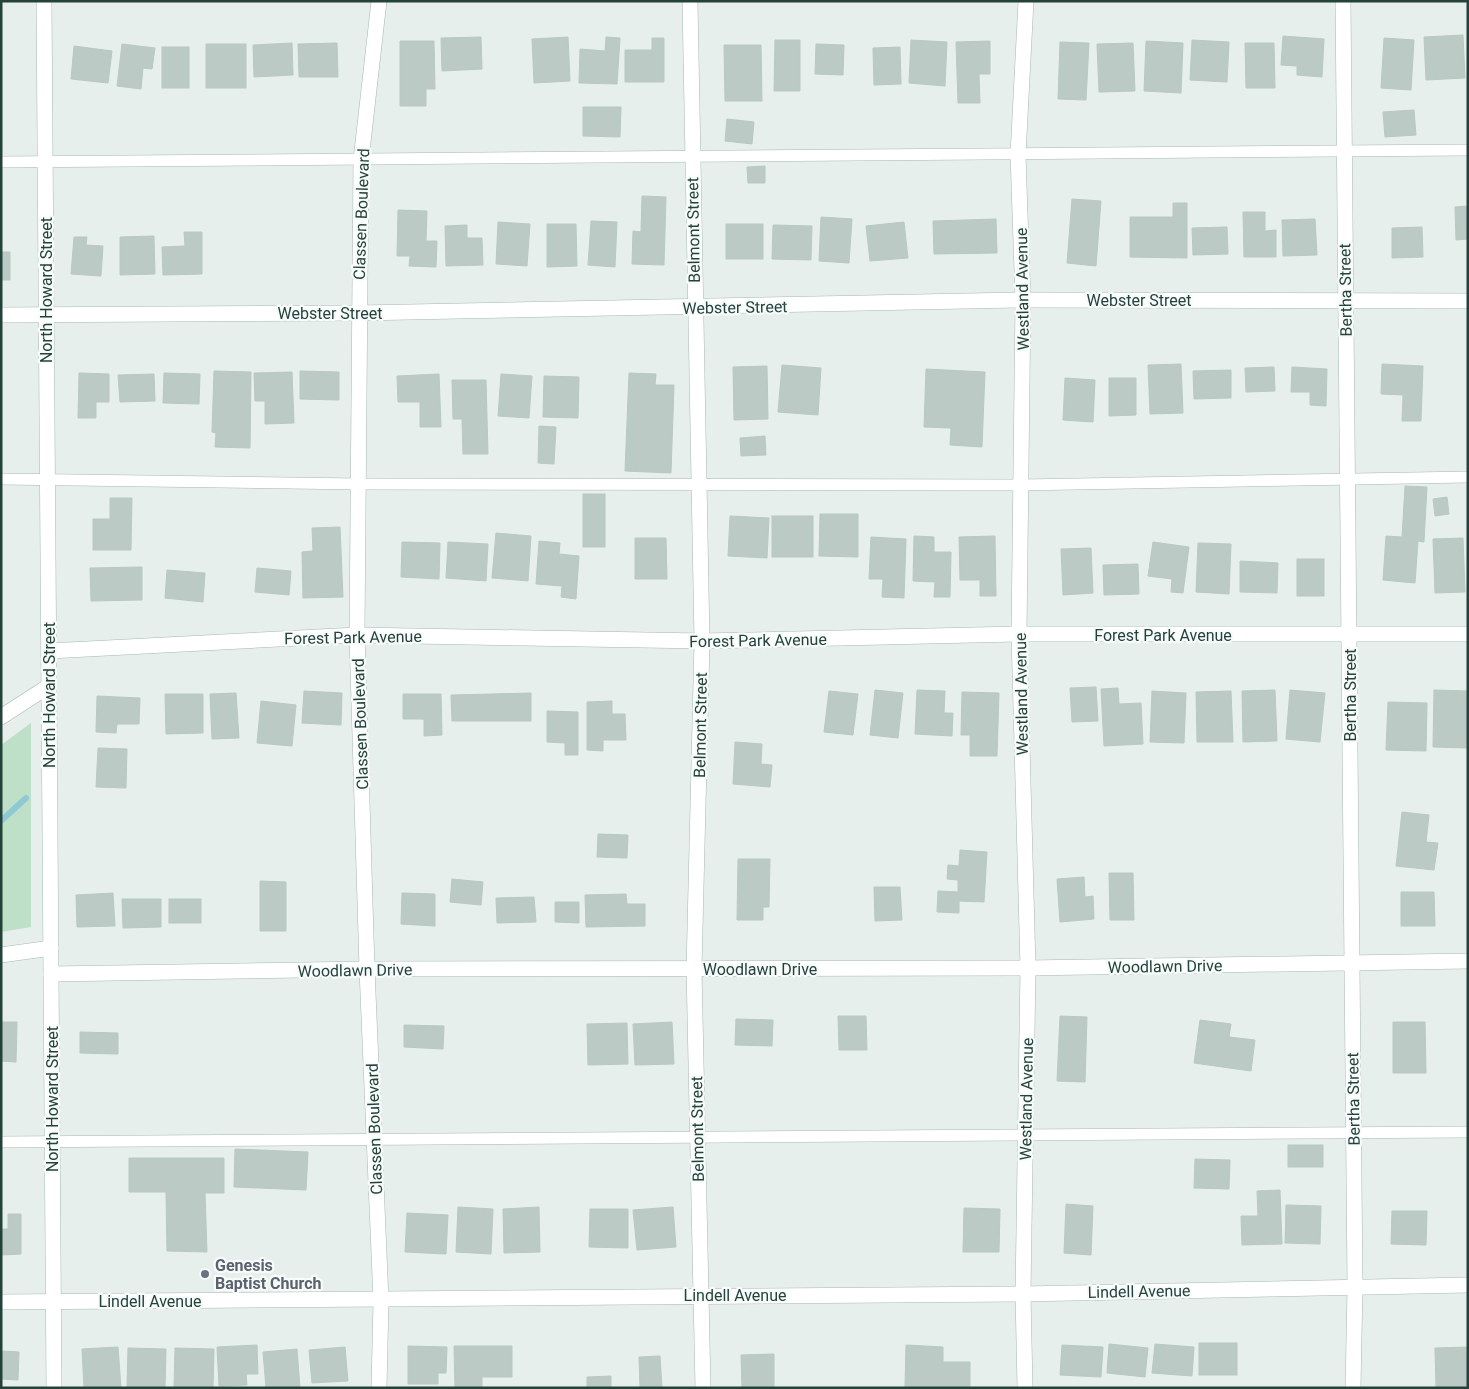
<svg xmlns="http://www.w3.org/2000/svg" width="1469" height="1389" font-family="Roboto,sans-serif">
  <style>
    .green { fill: #bfe0c8 }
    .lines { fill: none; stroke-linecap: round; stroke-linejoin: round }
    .stream { stroke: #8ec9d4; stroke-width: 6 }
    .building { fill: #bbcac4; stroke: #b8c9c2 }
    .lane-casing { stroke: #a8b8b2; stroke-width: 12 }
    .street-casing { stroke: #a8b8b2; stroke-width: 16 }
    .secondary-casing { stroke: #a4bbb3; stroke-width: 16 }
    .lane { stroke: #fff; stroke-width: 11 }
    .street { stroke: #fff; stroke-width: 15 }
    .secondary { stroke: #fff; stroke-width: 15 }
    .worship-dot { fill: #6b7280; stroke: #f7fbf9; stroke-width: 2 }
    .labels { text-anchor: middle; stroke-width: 4.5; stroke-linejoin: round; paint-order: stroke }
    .street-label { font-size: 16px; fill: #24423a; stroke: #f7fbf9 }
    .worship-label { font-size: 16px; font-weight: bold; fill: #5b616d; stroke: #f7fbf9; text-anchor: start }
  </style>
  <rect width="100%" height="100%" fill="#e6efeb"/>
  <!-- green -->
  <path class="green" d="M31,723v204l-30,5v-187z"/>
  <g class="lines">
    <!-- stream -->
    <path class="stream" d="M1,821l25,-23"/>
  </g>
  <!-- building -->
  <g class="building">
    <path d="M1463,35l2,43 -39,2 -2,-43z"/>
    <path d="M1283,36l41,3 -2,38 -25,-2v-9l-16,-1z"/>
    <path d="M481,37l1,32 -40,2 -1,-33z"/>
    <path d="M568,37l2,44 -36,2 -2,-44z"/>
    <path d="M606,37l14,1 -3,46 -38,-1 1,-34 25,2z"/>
    <path d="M652,38h12v44h-39v-32h27z"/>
    <path d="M1384,38l30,2 -3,50 -30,-2z"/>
    <path d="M775,40h25v51h-26z"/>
    <path d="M911,40l36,2 -2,44 -36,-3z"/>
    <path d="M1192,40l37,2 -2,40 -37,-2z"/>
    <path d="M400,41h34l1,48h-9v17h-26z"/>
    <path d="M990,41v33h-11l1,29h-22l-2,-61z"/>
    <path d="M1146,41l37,2 -2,50 -37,-2z"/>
    <path d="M1060,42l29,1 -3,57 -28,-1z"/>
    <path d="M292,43l1,32 -39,2 -1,-32z"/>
    <path d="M337,43l1,34h-39l-1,-33z"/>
    <path d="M1133,43l2,48 -36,1 -2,-48z"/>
    <path d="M1245,43h29l1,45h-29z"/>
    <path d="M122,44l33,4 -3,21 -9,-1 -2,21 -24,-3z"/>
    <rect x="206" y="44" width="40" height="44"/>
    <path d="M816,44l28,1 -1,30 -28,-1z"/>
    <path d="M724,45h37l1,56h-37z"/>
    <path d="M74,46l38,5 -4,32 -37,-4z"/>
    <rect x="162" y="47" width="27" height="41"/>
    <path d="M900,47l1,37 -27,1 -1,-37z"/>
    <path d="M583,107h38l-1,30 -37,-1z"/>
    <path d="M1414,110l2,25 -31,2 -2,-25z"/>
    <path d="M727,119l27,3 -2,22 -27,-3z"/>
    <path d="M765,166v17h-17l-1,-16z"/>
    <path d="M642,196l24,1 -2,68 -32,-1 1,-33 8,1z"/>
    <path d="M1072,199l29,2 -5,65 -29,-3z"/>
    <path d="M1173,203h14v55l-57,-1v-40h43z"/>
    <path d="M1468,206v33l-12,1 -1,-33z"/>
    <path d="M398,210l29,1 -1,30h11l-1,26 -27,-1 1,-10h-13z"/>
    <path d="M1243,212h22v19l11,-1v27h-32z"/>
    <path d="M821,217l31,2 -3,44 -30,-2z"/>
    <path d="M996,219l1,34 -63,1 -1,-33z"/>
    <path d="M1315,219l2,36 -34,1 -1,-36z"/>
    <path d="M591,221l26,1 -2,45 -27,-2z"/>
    <path d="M498,222l32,2 -3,42 -31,-2z"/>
    <path d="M904,222l4,36 -38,3 -4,-35z"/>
    <path d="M547,224h29l1,42 -30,1z"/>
    <rect x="726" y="224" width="37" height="35"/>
    <path d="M467,225v13h15l1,27 -37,1 -1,-40z"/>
    <path d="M773,225l39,1 -1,34 -39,-1z"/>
    <path d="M1227,227l1,27 -35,1 -1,-27z"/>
    <path d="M1422,227l1,30 -31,1v-30z"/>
    <path d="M184,232h18v42l-39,1 -1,-28 23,-1z"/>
    <path d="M154,236l1,38 -35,1v-38z"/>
    <path d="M74,237h13l-1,8 17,1 -2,30 -30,-2z"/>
    <rect x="1" y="252" width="9" height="28"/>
    <path d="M1181,364l2,49 -33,1 -2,-49z"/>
    <path d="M1382,364l41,2 -2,55h-19l1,-26 -22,-1z"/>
    <path d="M782,365l39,3 -3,47 -40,-3z"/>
    <path d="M767,366l1,53 -34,1 -1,-53z"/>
    <path d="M1274,367l1,24 -29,1 -1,-24z"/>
    <path d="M1292,367l35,2 -1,37 -16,-1v-13h-19z"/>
    <path d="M926,369l59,3 -3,75 -32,-2 1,-17 -27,-1z"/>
    <path d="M1231,370v28l-37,1 -1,-28z"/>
    <path d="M214,371l37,1 -1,76 -35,-1 1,-14 -4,-1z"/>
    <path d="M300,371l39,1v28l-39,-1z"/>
    <path d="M292,372l2,51 -29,1v-23h-10l-1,-28z"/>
    <path d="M79,373l30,1v28h-13v16h-18z"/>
    <path d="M164,373l36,1 -1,30 -36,-1z"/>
    <path d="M629,373l27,1 -1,11h19l-3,88 -46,-2z"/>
    <path d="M154,374l1,27 -35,1 -2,-27z"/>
    <path d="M439,374l2,53h-21v-25h-22l-1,-26z"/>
    <path d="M501,374l31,2 -3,42 -31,-2z"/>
    <path d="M544,376l35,1 -1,41 -35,-1z"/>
    <path d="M1065,378l30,2 -2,42 -30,-2z"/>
    <path d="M1109,378h27v37l-27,1z"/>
    <path d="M452,380h34l2,74h-25l-1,-35h-9z"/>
    <path d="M539,426l17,1 -2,37 -16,-1z"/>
    <path d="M765,436l1,19 -25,1 -1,-18z"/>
    <path d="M1405,486l22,1 -3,55 -6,-1 -3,42 -32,-3 3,-44 16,1z"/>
    <rect x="583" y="494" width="22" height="53"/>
    <path d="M1447,497l2,17 -14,2 -2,-17z"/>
    <path d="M110,498h22l-1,52h-38v-31h17z"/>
    <path d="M820,514h38v43l-39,-1z"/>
    <path d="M730,516l39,2 -2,40 -39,-2z"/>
    <rect x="772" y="516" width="41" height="41"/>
    <path d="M340,527l3,70 -40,1 -1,-46 11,-1 -1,-23z"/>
    <path d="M496,533l35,3 -3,45 -36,-3z"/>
    <path d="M914,536l20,1v15h17l-1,45h-16l1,-15 -22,-1z"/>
    <path d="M995,536l1,60h-16v-16h-20l-1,-43z"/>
    <path d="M871,537l35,2 -2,59 -22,-1 1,-18h-14z"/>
    <path d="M635,538h31l1,41h-32z"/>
    <path d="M1463,538l2,54 -30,1 -2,-54z"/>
    <path d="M539,541l21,2 -1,11 20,2 -3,43 -15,-2 1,-11 -26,-2z"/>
    <path d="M402,542l38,1 -1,36 -38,-2z"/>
    <path d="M448,542l40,2 -2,37 -40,-3z"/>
    <path d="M1153,542l36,5 -6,46 -12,-1 1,-13 -24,-3z"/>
    <path d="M1198,543l33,1 -2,50 -33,-2z"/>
    <path d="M1091,548l2,45 -30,2 -2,-46z"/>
    <rect x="1297" y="559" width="27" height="37"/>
    <path d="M1240,561l38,2 -1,30 -37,-1z"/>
    <path d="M1138,564l1,30 -35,1 -1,-30z"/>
    <path d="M142,567v33l-51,1 -1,-33z"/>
    <path d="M257,568l34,3 -2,24 -34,-3z"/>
    <path d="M167,570l38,3 -2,29 -38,-4z"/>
    <path d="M1096,687l2,34 -26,1 -2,-34z"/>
    <path d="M1118,688l1,16 22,-1 2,41 -39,2 -3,-57z"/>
    <path d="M875,690l28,3 -5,45 -28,-3z"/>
    <path d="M917,690l28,1 -1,22h9l-1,23 -37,-2z"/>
    <path d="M1275,690l2,51 -34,1 -1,-51z"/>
    <path d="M1290,690l35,3 -5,49 -34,-3z"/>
    <path d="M1434,690l34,1v57l-35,-1z"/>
    <path d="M304,691l38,2 -1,32 -39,-2z"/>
    <path d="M829,691l29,3 -5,41 -29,-3z"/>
    <path d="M1152,691l34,2 -2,50 -34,-1z"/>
    <path d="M1231,691l2,51h-36l-1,-50z"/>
    <path d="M962,692l37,1 -2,63h-27v-21h-9z"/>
    <path d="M236,693l3,45 -27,1 -2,-45z"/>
    <path d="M531,693v28h-79l-1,-26z"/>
    <path d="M165,694h38v39l-37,1z"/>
    <path d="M403,694h38l1,41 -18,1v-17h-21z"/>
    <path d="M97,696l43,2 -1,26h-22l-1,9 -20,-1z"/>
    <path d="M261,701l35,4 -4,41 -35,-3z"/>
    <path d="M612,701v13h13l1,26h-23v11l-16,-1v-48z"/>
    <path d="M1388,702l39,1 -1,48 -40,-1z"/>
    <path d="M547,711l31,1v43h-13v-12l-18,-1z"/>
    <path d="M735,742l27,2 -1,20 11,1 -2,22 -37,-3z"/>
    <path d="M98,748l29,1 -1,39 -30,-1z"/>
    <path d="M1402,812l27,3 -3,27 12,1 -4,27 -38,-4z"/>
    <path d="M598,834l30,1 -1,23 -30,-1z"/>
    <path d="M960,850l27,2 -3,50 -25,-1v12l-22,-1 1,-21 20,1v-12l-11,-1 1,-14 11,1z"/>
    <path d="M738,859h32l-1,48h-6v13h-26z"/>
    <path d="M1109,873h24l1,47h-24z"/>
    <path d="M1084,877l1,20 8,-1 1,23 -34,3 -3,-43z"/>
    <path d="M452,879l31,3 -2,23 -31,-3z"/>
    <path d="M260,881l26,1v49h-26z"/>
    <path d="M874,887h26l2,33 -27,1z"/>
    <path d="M1401,892h33l1,34h-34z"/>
    <path d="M113,893l2,33 -38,1 -1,-32z"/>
    <path d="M402,893l33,1v32l-34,-2z"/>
    <path d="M626,894l1,10h18v22l-59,1 -1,-32z"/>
    <path d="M534,897l2,25 -39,1 -1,-25z"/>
    <path d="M122,899h39v28l-38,1z"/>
    <rect x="169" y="899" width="32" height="24"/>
    <path d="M555,902h24v21l-24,-1z"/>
    <path d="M838,1016h28l1,34h-28z"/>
    <path d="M1060,1016l27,1 -2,65 -28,-1z"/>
    <path d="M736,1019l37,1 -1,26 -37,-1z"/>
    <path d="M1200,1020l31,4 -2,13 26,3 -4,31 -57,-8z"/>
    <path d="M1,1022h16l-1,40 -15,-1z"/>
    <path d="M672,1022l2,42 -39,1 -2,-41z"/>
    <path d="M1393,1022h32l1,51h-33z"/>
    <path d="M627,1023l1,41 -40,1 -1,-41z"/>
    <path d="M404,1025l40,1 -1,23 -39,-2z"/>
    <path d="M80,1032l38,1v21l-38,-1z"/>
    <rect x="1288" y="1145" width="35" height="22"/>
    <path d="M235,1149l73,3 -2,38 -72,-3z"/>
    <path d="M129,1158h95v35h-19l2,59 -40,-1 -1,-59h-37z"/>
    <path d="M1195,1159l35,1 -1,29 -35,-1z"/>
    <path d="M1280,1190l2,54 -40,1 -1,-29h17l-1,-25z"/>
    <path d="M1066,1204l27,2 -2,49 -27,-2z"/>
    <path d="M1286,1205l35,1 -1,38 -35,-1z"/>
    <path d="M458,1207l35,2 -2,45 -35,-2z"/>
    <path d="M539,1207l1,45 -36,1 -1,-44z"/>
    <path d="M673,1207l3,40 -39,3 -4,-40z"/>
    <path d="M964,1208l36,1 -1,43h-36z"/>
    <path d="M590,1209h38v39l-39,-1z"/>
    <path d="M1392,1211h35l-1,34 -35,-1z"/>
    <path d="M407,1213l41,2 -2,39 -41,-2z"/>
    <path d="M8,1214h13v40l-20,1v-26h7z"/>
    <rect x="1199" y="1343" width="38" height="32"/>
    <path d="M1109,1344l39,4 -3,29 -38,-4z"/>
    <path d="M1155,1344l39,3 -2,29 -40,-3z"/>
    <path d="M257,1345l1,29h-12l1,11 -28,1 -2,-39z"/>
    <path d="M906,1345l37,2v15h27v26l-65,-1z"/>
    <path d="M1062,1345l41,2 -2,30 -41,-2z"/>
    <path d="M408,1346l39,1 -1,26h-8v11h-30z"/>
    <path d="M454,1346h58v31h-30v11h-27z"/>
    <path d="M118,1347l3,41 -37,-1 -2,-38z"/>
    <path d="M345,1347l3,34 -36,2 -3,-33z"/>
    <path d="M1468,1347v41h-32l-1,-40z"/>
    <path d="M128,1348l38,1 -1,39 -38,-1z"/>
    <path d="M175,1348l39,1 -1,39 -39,-1z"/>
    <path d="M297,1349l3,39h-34l-3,-36z"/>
    <path d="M1,1351l18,1 -1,28 -17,-1z"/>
    <path d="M774,1354v34h-32l-1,-33z"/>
    <path d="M660,1356l2,32h-22l-1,-31z"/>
    <path d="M611,1376v12h-24v-11z"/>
  </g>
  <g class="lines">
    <defs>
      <g id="lane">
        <path d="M1,162l1467,-12"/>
        <path d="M1,479l357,5 663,1 447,-8"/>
        <path d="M1,1142l1467,-10"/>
      </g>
      <g id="street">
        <path d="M379,1l-18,159 -4,475 10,334 14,332 -2,87"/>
        <path d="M690,1l12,640 -8,328 9,419"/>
        <path d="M1343,1l12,1286 -2,101"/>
        <path d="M1,315l358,-2 664,-13 445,1"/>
        <path d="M49,651l308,-16 345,6 317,-7h449"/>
        <path d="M1,717l48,-31"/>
        <path d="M1,955l50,-7"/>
        <path d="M51,974l316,-5 661,-1 440,-7"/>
        <path d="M1,1302l1022,-8 445,-9"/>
        <path d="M1025,1388l-2,-94 5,-326 -9,-334 4,-334 -5,-145 8,-154"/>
      </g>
      <path id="secondary" d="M44,1l10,1387"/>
    </defs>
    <!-- lane casing -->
    <use href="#lane" class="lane-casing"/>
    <!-- street casing -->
    <use href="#street" class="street-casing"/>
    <!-- secondary casing -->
    <use href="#secondary" class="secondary-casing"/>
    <!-- lane -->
    <use href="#lane" class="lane"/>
    <!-- street -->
    <use href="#street" class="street"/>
    <!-- secondary -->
    <use href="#secondary" class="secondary"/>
  </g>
  <!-- markers -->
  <circle class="worship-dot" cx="205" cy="1274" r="5"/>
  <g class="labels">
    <!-- street labels -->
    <g class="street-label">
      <text transform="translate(361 214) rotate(-88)" y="6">Classen Boulevard</text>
      <text transform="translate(693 230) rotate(-91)" y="6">Belmont Street</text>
      <text transform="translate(1022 289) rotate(-91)" y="6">Westland Avenue</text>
      <text transform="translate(46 290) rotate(-90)" y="6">North Howard Street</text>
      <text transform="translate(1345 290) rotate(-91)" y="6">Bertha Street</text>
      <text x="1139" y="306">Webster Street</text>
      <text transform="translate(735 307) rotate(-1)" y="6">Webster Street</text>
      <text x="330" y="319">Webster Street</text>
      <text x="1163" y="641">Forest Park Avenue</text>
      <text transform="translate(353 637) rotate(-1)" y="6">Forest Park Avenue</text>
      <text transform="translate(758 640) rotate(-1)" y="6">Forest Park Avenue</text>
      <text transform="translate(1021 694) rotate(-91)" y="6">Westland Avenue</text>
      <text transform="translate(49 695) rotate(-90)" y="6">North Howard Street</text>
      <text transform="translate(1350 695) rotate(-90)" y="6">Bertha Street</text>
      <text transform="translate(360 724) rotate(-92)" y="6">Classen Boulevard</text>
      <text transform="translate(700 725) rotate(-89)" y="6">Belmont Street</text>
      <text transform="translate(1165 966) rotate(-1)" y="6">Woodlawn Drive</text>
      <text x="760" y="975">Woodlawn Drive</text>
      <text transform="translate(355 970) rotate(-1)" y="6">Woodlawn Drive</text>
      <text transform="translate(52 1099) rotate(-90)" y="6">North Howard Street</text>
      <text transform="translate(1026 1099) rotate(-89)" y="6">Westland Avenue</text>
      <text transform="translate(1353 1099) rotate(-91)" y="6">Bertha Street</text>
      <text transform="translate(374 1129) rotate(-92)" y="6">Classen Boulevard</text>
      <text transform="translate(697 1129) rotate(-91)" y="6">Belmont Street</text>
      <text transform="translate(1139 1291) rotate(-1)" y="6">Lindell Avenue</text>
      <text x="735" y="1301">Lindell Avenue</text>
      <text x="150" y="1307">Lindell Avenue</text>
    </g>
    <!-- worship labels -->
    <g class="worship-label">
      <text x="215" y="1271">Genesis<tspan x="215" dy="18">Baptist Church</tspan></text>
    </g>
  </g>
  <!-- border -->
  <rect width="1469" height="1389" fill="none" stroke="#24423a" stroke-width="5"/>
</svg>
